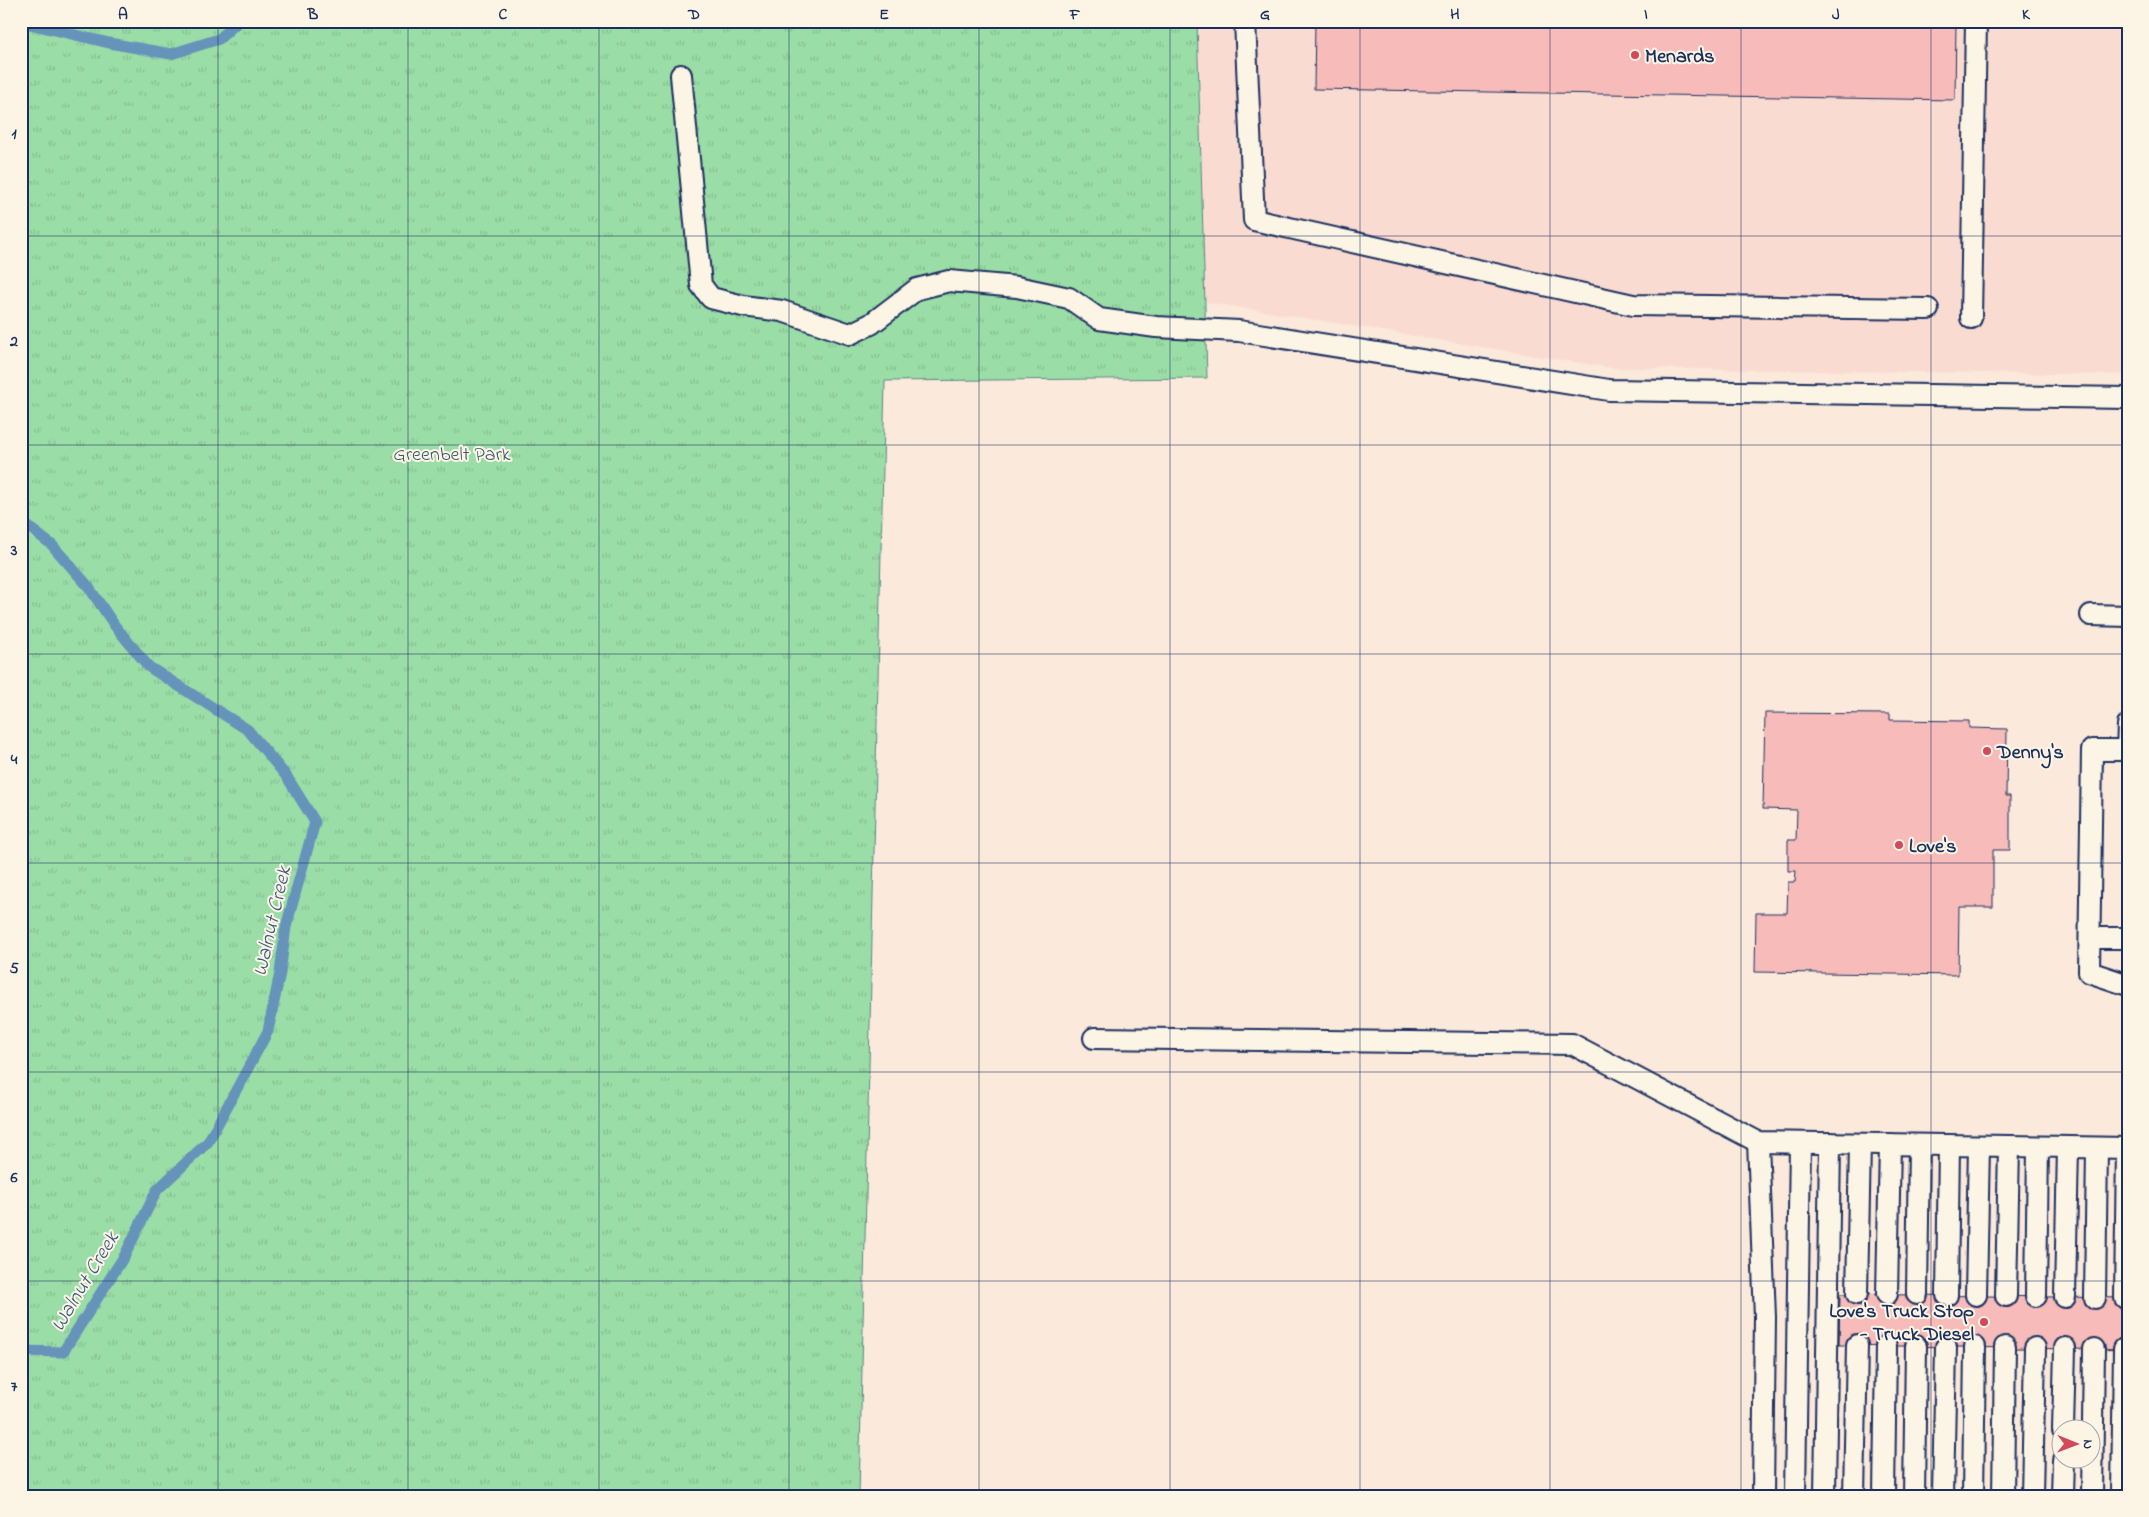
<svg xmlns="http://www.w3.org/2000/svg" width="2149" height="1517" font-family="'Indie Flower',sans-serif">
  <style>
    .built { fill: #fadbd2 }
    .park { fill: url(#park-tufts); stroke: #5b8682 }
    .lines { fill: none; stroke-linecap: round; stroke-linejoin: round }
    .stream { stroke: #6593ba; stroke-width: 11 }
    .building { fill: #f7bbb9; stroke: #1b2f5e }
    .service-casing { stroke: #1b2f5e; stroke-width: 24 }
    .service { stroke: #fcf5e5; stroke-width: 20 }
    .grid { fill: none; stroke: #1b2f5e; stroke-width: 1; stroke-opacity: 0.55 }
    .poi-dot { fill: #d1495b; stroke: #fcf5e5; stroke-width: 2 }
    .labels { text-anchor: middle; stroke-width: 4; stroke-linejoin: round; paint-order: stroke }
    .poi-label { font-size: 20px; font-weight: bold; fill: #1b2f5e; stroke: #fcf5e5; text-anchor: start }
    .park-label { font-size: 20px; fill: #3b5a70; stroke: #fcf5e5 }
    .water-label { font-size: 21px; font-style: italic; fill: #3a5984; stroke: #fcf5e5 }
    .neatline { fill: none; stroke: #1b2f5e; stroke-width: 2 }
    .grid-label { font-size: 16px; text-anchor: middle; font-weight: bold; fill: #1b2f5e }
  </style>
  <defs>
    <pattern id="park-tufts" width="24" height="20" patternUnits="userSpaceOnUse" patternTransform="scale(1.25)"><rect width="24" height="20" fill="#9bdda7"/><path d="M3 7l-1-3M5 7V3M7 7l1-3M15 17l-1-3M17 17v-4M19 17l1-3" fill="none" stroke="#85be92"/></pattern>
  </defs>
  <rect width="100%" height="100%" fill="#fbe9dc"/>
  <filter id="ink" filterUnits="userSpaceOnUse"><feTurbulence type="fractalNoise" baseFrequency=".02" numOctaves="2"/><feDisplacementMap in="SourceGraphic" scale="10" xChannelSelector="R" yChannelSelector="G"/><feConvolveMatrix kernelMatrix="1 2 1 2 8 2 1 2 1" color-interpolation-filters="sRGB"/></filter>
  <g filter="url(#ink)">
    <!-- built -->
    <path class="built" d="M1197,21h931v354l-517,-7 -406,-66z"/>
    <!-- park -->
    <path class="park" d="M21,21h1176l10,357 -322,3 -26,1115h-838z"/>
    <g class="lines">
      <!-- stream -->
      <g class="stream">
        <path d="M21,22l88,21 62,11 48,-15 20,-18"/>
        <path d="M21,521l31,24 36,41 27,40 34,41 99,63 39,47 28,45 -29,105 -6,46 -12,58 -60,111 -51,48 -32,65 -62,97 -42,-1"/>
      </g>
    </g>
    <!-- building -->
    <g class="building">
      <path d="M1315,21h641l-1,79 -641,-11z"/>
      <path d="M1765,713l125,1v6l79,1v7l38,1 -1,67h4v54h-17v57h-34l-1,68 -203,-3 1,-59h31l1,-31h7l1,-11h-8v-31h8l1,-30 -34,-1z"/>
      <path d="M1840,1294l288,4v52l-289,-5z"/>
    </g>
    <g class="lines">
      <defs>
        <g id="service">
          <path d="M1245,21l9,199 379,85 295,4"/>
          <path d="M681,75l20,210 10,13 32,8 39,5 68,23 21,-10 46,-35 32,-8 68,6 52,11 30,21 57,8 83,4 370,59 519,8"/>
          <path d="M1971,318l5,-297"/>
          <path d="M2091,615l37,1"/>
          <path d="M2127,750l1,-25"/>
          <path d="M2128,750h-36l-3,222 39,13"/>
          <path d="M2090,938h38"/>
          <path d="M1094,1038l478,6 186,98 370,6"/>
          <path d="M1758,1142l7,175 -2,179"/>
          <path d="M1857,1294l3,-150"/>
          <path d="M1887,1294l3,-150"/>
          <path d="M1917,1294l2,-149"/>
          <path d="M1947,1295l2,-150"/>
          <path d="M1976,1295l3,-149"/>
          <path d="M2006,1296l3,-150"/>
          <path d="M2036,1296l2,-149"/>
          <path d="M2065,1297l3,-150"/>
          <path d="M2095,1298l2,-150"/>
          <path d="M2125,1298l2,-150"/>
          <path d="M2063,1430l2,-82"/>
          <path d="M1795,1496l5,-353"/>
          <path d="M1825,1496l5,-353"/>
          <path d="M1854,1496l3,-151"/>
          <path d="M1884,1496l2,-150"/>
          <path d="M1914,1496l2,-150"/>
          <path d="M1943,1496l3,-149"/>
          <path d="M1973,1496l2,-149"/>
          <path d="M2003,1496l2,-149"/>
          <path d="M2032,1496l3,-148"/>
          <path d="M2062,1496l1,-36"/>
          <path d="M2092,1496l2,-147"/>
          <path d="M2122,1496l2,-147"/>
        </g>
      </defs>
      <!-- service casing -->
      <use href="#service" class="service-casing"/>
      <!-- service -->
      <use href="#service" class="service"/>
    </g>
  </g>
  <!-- grid -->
  <path class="grid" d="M218,21v1475M408,21v1475M599,21v1475M789,21v1475M979,21v1475M1170,21v1475M1360,21v1475M1550,21v1475M1741,21v1475M1931,21v1475M21,236h2107M21,445h2107M21,654h2107M21,863h2107M21,1072h2107M21,1281h2107"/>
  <!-- markers -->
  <g class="poi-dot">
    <circle cx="1635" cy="55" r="5"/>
    <circle cx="1987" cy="751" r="5"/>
    <circle cx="1899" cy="845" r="5"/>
    <circle cx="1984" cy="1322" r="5"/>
  </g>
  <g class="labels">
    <!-- poi labels -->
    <g class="poi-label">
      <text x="1645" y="62">Menards</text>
      <text x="1997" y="758">Denny's</text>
      <text x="1909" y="852">Love's</text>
      <text x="1974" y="1317" text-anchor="end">Love's Truck Stop<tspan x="1974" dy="23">- Truck Diesel</tspan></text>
    </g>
    <!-- park labels -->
    <g class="park-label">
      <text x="452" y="460">Greenbelt Park</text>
    </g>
    <!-- water labels -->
    <g class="water-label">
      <text transform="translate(271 921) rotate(-77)" y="7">Walnut Creek</text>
      <text transform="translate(84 1281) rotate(-59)" y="7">Walnut Creek</text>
    </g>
  </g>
  <!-- margin -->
  <rect width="2149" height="1517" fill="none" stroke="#fcf5e5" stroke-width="55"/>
  <!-- north arrow -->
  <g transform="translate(2076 1444) rotate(91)"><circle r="24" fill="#fcf5e5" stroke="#a2a6af"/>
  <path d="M0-4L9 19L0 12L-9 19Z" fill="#d1495b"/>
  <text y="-8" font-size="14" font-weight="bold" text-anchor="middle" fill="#1b2f5e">N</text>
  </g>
  <rect x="28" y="28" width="2094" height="1462" class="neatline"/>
  <g class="grid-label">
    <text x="123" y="19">A</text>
    <text x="313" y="19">B</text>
    <text x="503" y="19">C</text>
    <text x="694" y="19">D</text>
    <text x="884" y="19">E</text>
    <text x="1075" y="19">F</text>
    <text x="1265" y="19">G</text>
    <text x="1455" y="19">H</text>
    <text x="1646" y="19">I</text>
    <text x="1836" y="19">J</text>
    <text x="2026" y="19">K</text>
    <text x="14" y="138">1</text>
    <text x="14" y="346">2</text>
    <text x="14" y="555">3</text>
    <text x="14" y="764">4</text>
    <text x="14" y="973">5</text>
    <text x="14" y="1182">6</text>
    <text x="14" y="1391">7</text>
  </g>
</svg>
